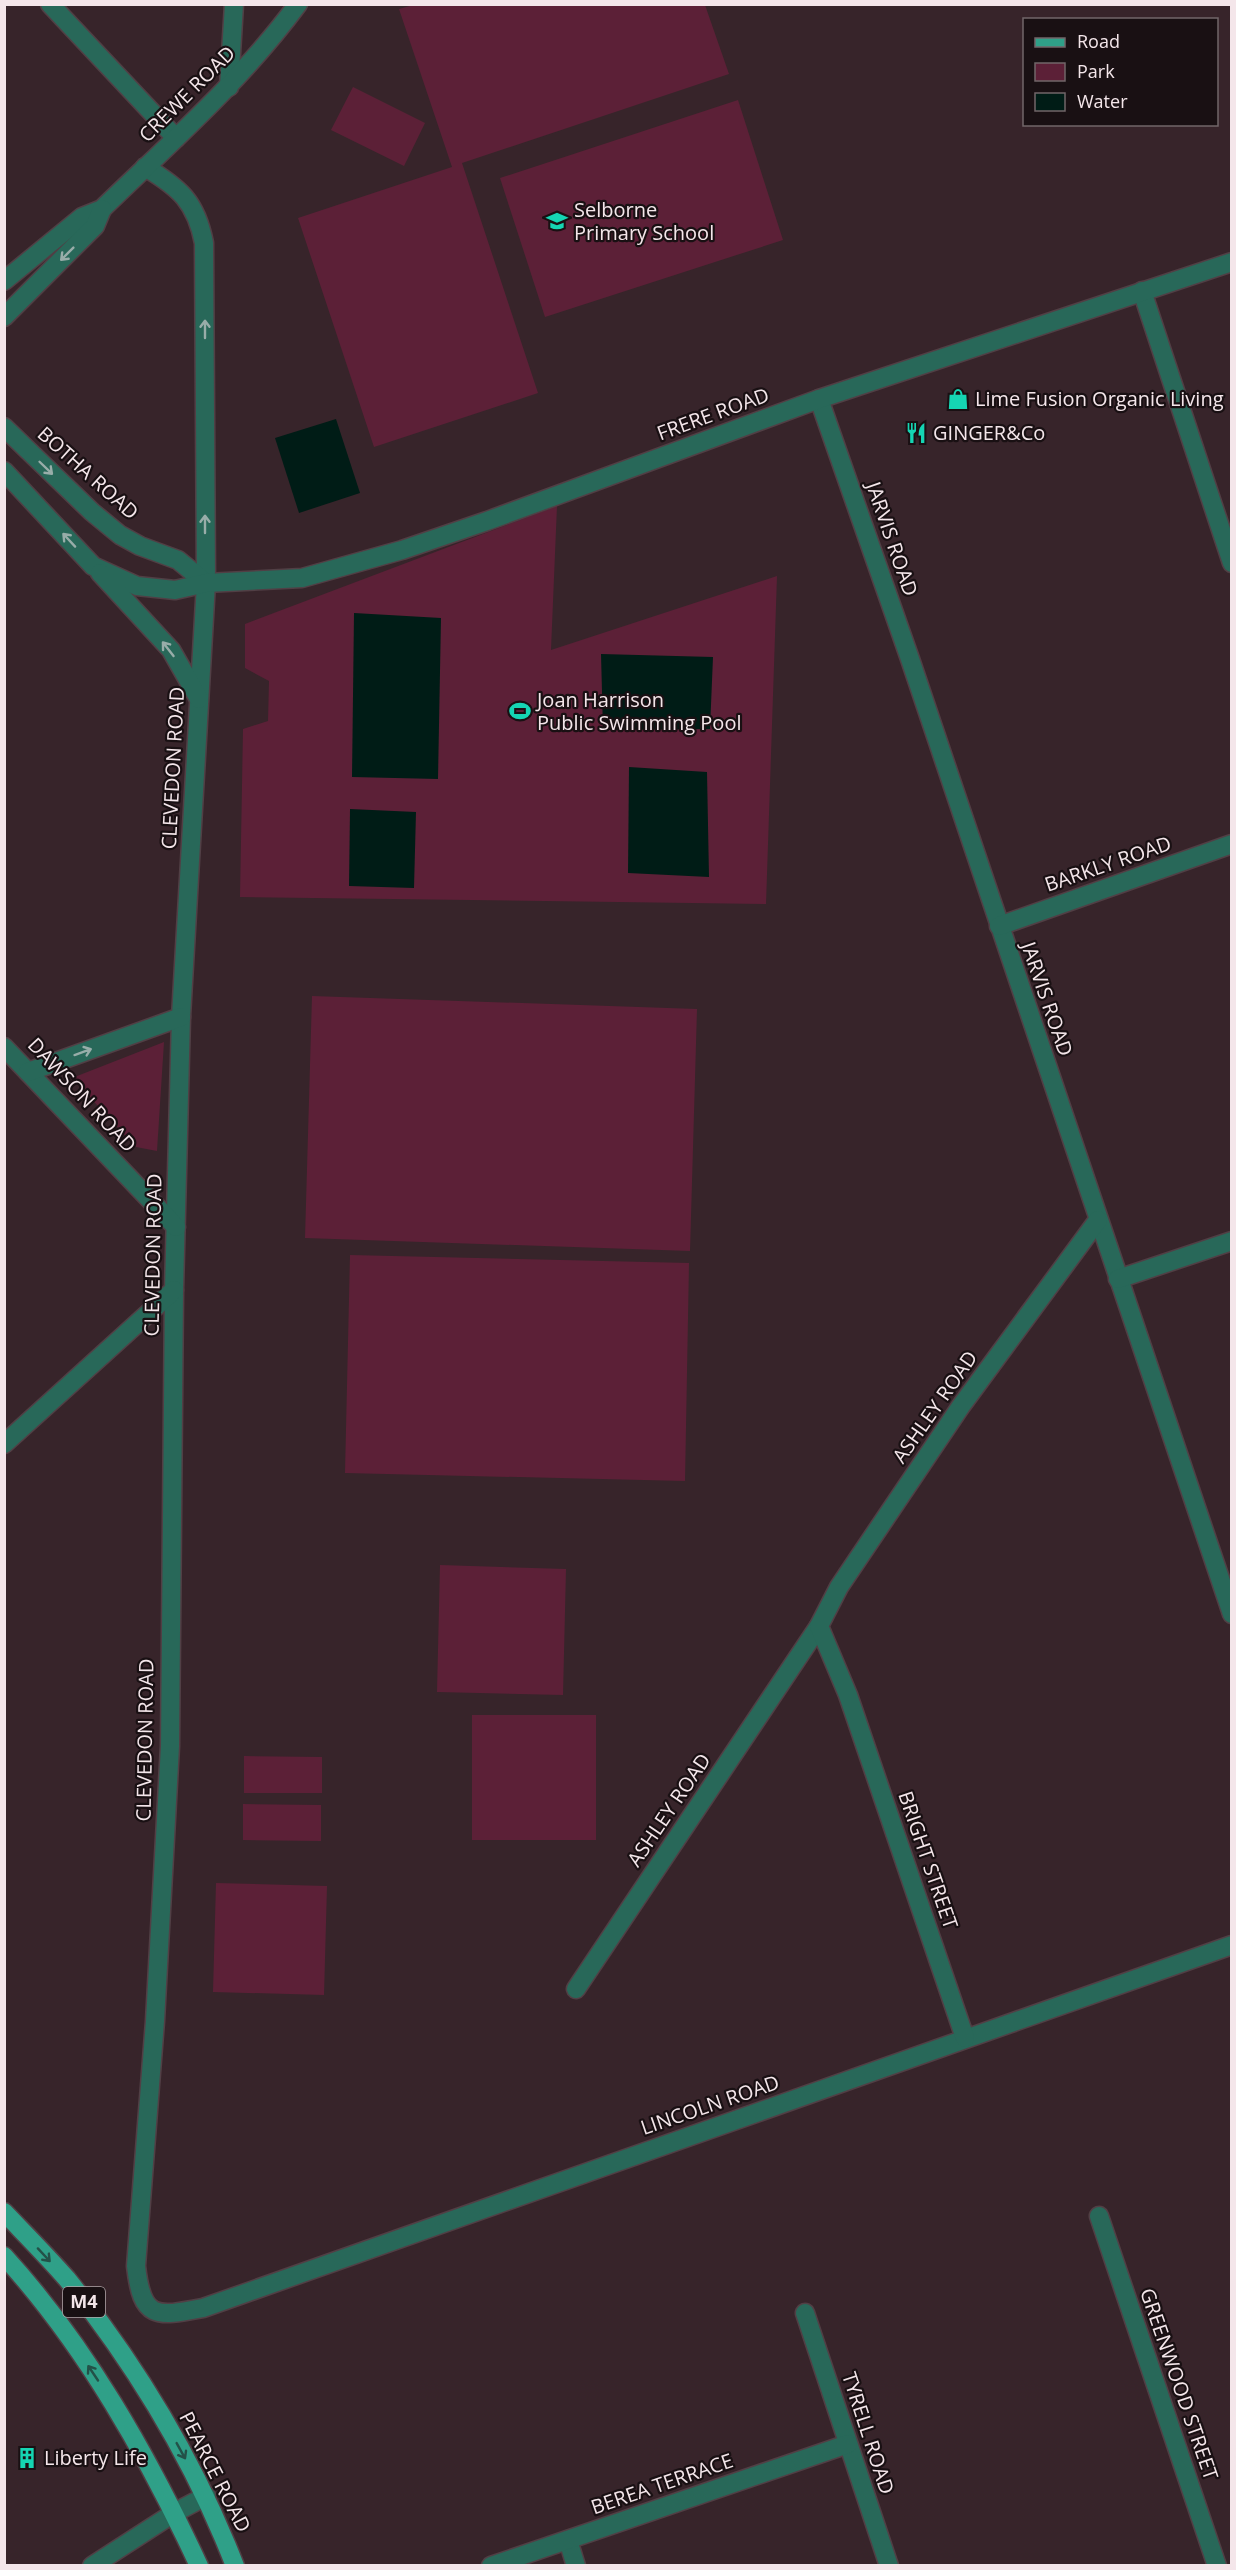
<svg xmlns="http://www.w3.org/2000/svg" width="1236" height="2570" font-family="'Open Sans',sans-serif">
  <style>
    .green { fill: #5c2037 }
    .water { fill: #001c16 }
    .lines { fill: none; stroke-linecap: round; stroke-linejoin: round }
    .minor-casing { stroke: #513f45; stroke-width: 21 }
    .major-casing { stroke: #513f45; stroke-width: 21 }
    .minor { stroke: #286859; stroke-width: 18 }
    .major { stroke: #2fa088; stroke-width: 18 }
    .oneway { stroke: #98ada9 }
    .oneway2 { stroke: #235148 }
    .labels { text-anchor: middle; stroke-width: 4.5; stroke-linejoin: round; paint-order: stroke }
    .shield { fill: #191013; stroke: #b2a6aa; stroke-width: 1.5 }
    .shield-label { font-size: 18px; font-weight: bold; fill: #f4e6ea }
    .street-label { font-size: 20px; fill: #f4e6ea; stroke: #191013 }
    .poi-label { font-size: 20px; fill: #f4e6ea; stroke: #191013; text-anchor: start }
  </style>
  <rect width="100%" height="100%" fill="#37242a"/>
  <!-- green -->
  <g class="green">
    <path d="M413,5h292l24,69 -267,89 76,230 -164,54 -76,-229 154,-51 -53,-158z"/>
    <path d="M353,87l72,36 -21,43 -73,-36z"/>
    <path d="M738,100l45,140 -238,77 -45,-139z"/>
    <path d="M557,506l-6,144 226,-74 -11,328 -526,-7 3,-168 25,-8 1,-40 -24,-13v-44z"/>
    <path d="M312,996l385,13 -7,242 -385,-13z"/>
    <path d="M164,1042l-7,109 -21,-4 -64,-69z"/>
    <path d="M350,1255l339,8 -4,218 -340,-8z"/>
    <path d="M440,1565l126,4 -3,126 -126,-3z"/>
    <rect x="472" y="1715" width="124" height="125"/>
    <path d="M244,1756l78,1v36h-78z"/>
    <path d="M243,1804l78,1v36l-78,-1z"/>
    <path d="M216,1883l111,3 -3,109 -111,-3z"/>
  </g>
  <!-- water -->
  <g class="water">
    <path d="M336,419l24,74 -61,20 -24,-75z"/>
    <path d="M354,613l87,5 -3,161 -86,-2z"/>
    <path d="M601,654l112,3 -3,72 -107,1z"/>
    <path d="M629,767l78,5 2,105 -81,-4z"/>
    <path d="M350,809l66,3 -2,76 -65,-2z"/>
  </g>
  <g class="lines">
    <defs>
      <g id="minor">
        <path d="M50,4l126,134"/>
        <path d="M229,87l5,-83"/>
        <path d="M145,167c35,21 51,35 59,76l2,340 -25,434 -7,273 -4,456 -15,275 -19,245c6,54 20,51 67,42l1029,-363"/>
        <path d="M4,281l78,-64 20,-8c68,-66 139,-128 196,-205"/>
        <path d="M1142,291l90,272"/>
        <path d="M4,317l91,-91 7,-17"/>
        <path d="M819,399l91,260 322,955"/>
        <path d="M4,427l88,85 28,23 20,11 38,14 28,23"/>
        <path d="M4,471l89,95 44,20 38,4 31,-7 96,-5 100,-28 85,-29 332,-122 413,-137"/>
        <path d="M100,573l71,77 28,49"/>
        <path d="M999,926l233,-82"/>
        <path d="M4,1047l172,180"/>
        <path d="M28,1072l153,-55"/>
        <path d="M1118,1279l114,-38"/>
        <path d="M4,1444l170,-154"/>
        <path d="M576,1989l243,-363"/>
        <path d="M965,2038l-117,-343 -29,-69 20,-39 122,-181 137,-186"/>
        <path d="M1099,2216l118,350"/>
        <path d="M805,2313l84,253"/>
        <path d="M568,2540l8,26"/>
        <path d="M92,2566l82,-53 32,-17"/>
        <path d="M491,2566l357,-122"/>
      </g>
      <g id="major">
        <path d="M4,2212c21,22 43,44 63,67 69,86 128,184 168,287"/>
        <path d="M4,2256c82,90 144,200 195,310"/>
      </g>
    </defs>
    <!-- minor casing -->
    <use href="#minor" class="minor-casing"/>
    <!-- major casing -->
    <use href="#major" class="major-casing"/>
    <!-- minor -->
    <use href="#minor" class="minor"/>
    <!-- major -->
    <use href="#major" class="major"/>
  </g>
  <!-- one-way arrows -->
  <defs><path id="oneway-shaft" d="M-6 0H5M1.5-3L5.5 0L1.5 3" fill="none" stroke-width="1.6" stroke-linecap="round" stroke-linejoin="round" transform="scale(1.5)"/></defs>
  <g class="oneway">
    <use href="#oneway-shaft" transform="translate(67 254) rotate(135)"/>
    <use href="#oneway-shaft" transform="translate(205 329) rotate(-90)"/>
    <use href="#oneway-shaft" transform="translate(46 468) rotate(44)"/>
    <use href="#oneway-shaft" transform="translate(205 524) rotate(-90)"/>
    <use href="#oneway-shaft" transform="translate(69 540) rotate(-133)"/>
    <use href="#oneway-shaft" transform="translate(168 649) rotate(-128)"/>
    <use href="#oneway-shaft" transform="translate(83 1052) rotate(-20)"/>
  </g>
  <g class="oneway2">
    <use href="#oneway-shaft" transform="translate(44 2255) rotate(47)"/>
    <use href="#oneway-shaft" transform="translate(93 2373) rotate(-124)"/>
    <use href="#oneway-shaft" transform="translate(181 2451) rotate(61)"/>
  </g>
  <!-- icons -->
  <defs>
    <symbol id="school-bare" viewBox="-9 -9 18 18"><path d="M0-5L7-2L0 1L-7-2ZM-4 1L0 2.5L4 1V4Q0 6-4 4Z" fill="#15d5b3" stroke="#191013" stroke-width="2.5" paint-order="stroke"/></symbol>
    <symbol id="shop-bare" viewBox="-9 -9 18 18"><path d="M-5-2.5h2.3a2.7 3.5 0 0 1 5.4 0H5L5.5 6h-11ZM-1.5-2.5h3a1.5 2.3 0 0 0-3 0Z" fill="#15d5b3" stroke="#191013" stroke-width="2.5" paint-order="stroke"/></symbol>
    <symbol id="restaurant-bare" viewBox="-9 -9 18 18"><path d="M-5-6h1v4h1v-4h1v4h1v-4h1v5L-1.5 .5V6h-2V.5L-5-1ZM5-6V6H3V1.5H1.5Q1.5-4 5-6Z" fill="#15d5b3" stroke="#191013" stroke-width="2.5" paint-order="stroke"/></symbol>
    <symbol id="stadium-bare" viewBox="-9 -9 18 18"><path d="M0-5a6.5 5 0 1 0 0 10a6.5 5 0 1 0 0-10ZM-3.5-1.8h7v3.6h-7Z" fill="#15d5b3" stroke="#191013" stroke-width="2.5" paint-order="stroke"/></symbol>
    <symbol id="building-bare" viewBox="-9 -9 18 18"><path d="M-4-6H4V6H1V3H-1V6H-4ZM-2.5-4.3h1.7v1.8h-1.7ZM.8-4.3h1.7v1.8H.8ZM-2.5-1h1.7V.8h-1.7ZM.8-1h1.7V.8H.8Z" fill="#15d5b3" stroke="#191013" stroke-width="2.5" paint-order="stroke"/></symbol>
  </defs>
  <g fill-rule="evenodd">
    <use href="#school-bare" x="542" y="206" width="30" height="30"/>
    <use href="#shop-bare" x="943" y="384" width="30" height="30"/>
    <use href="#restaurant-bare" x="901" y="418" width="30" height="30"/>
    <use href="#stadium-bare" x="505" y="696" width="30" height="30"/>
    <use href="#building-bare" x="12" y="2443" width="30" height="30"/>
  </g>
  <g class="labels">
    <!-- shield labels -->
    <rect class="shield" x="63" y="2287" width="42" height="30" rx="4.5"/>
    <g class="shield-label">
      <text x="84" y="2308">M4</text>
    </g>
    <!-- street labels -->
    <g class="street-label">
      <text transform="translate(187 94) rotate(-45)" y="7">CREWE ROAD</text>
      <text transform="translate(713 414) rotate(-20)" y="7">FRERE ROAD</text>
      <text transform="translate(88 473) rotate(42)" y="7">BOTHA ROAD</text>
      <text transform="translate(892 539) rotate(71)" y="7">JARVIS ROAD</text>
      <text transform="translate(173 768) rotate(-87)" y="7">CLEVEDON ROAD</text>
      <text transform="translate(1108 864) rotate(-19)" y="7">BARKLY ROAD</text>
      <text transform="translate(1047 999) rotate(71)" y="7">JARVIS ROAD</text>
      <text transform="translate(82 1095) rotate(47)" y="7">DAWSON ROAD</text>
      <text transform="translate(153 1255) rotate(-89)" y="7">CLEVEDON ROAD</text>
      <text transform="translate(935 1407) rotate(-55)" y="7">ASHLEY ROAD</text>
      <text transform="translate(145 1740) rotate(-89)" y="7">CLEVEDON ROAD</text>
      <text transform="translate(669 1810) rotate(-56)" y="7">ASHLEY ROAD</text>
      <text transform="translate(928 1860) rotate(71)" y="7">BRIGHT STREET</text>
      <text transform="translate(710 2105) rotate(-19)" y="7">LINCOLN ROAD</text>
      <text transform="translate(1179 2384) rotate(71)" y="7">GREENWOOD STREET</text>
      <text transform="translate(868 2433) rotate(72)" y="7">TYRELL ROAD</text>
      <text transform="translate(215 2472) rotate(63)" y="7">PEARCE ROAD</text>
      <text transform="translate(662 2484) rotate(-19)" y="7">BEREA TERRACE</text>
    </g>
    <!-- poi labels -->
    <g class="poi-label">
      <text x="574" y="217">Selborne<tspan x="574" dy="23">Primary School</tspan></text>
      <text x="975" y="406">Lime Fusion Organic Living</text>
      <text x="933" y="440">GINGER&amp;Co</text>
      <text x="537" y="707">Joan Harrison<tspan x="537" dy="23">Public Swimming Pool</tspan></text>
      <text x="44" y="2465">Liberty Life</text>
    </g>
  </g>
  <!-- border -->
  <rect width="1236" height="2570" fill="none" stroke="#f4e6ea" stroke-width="12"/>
  <!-- legend -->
  <rect x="1023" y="18" width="195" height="108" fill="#191013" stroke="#716669" stroke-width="1.5"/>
  <rect x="1035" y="38" width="30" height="9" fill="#2fa088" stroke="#716669" stroke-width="1.5"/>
  <text x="1077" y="48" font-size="18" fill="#f4e6ea">Road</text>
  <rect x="1035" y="63" width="30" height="18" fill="#5c2037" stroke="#716669" stroke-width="1.5"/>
  <text x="1077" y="78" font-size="18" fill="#f4e6ea">Park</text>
  <rect x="1035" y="93" width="30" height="18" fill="#001c16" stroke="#716669" stroke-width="1.5"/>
  <text x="1077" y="108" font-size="18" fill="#f4e6ea">Water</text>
</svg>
